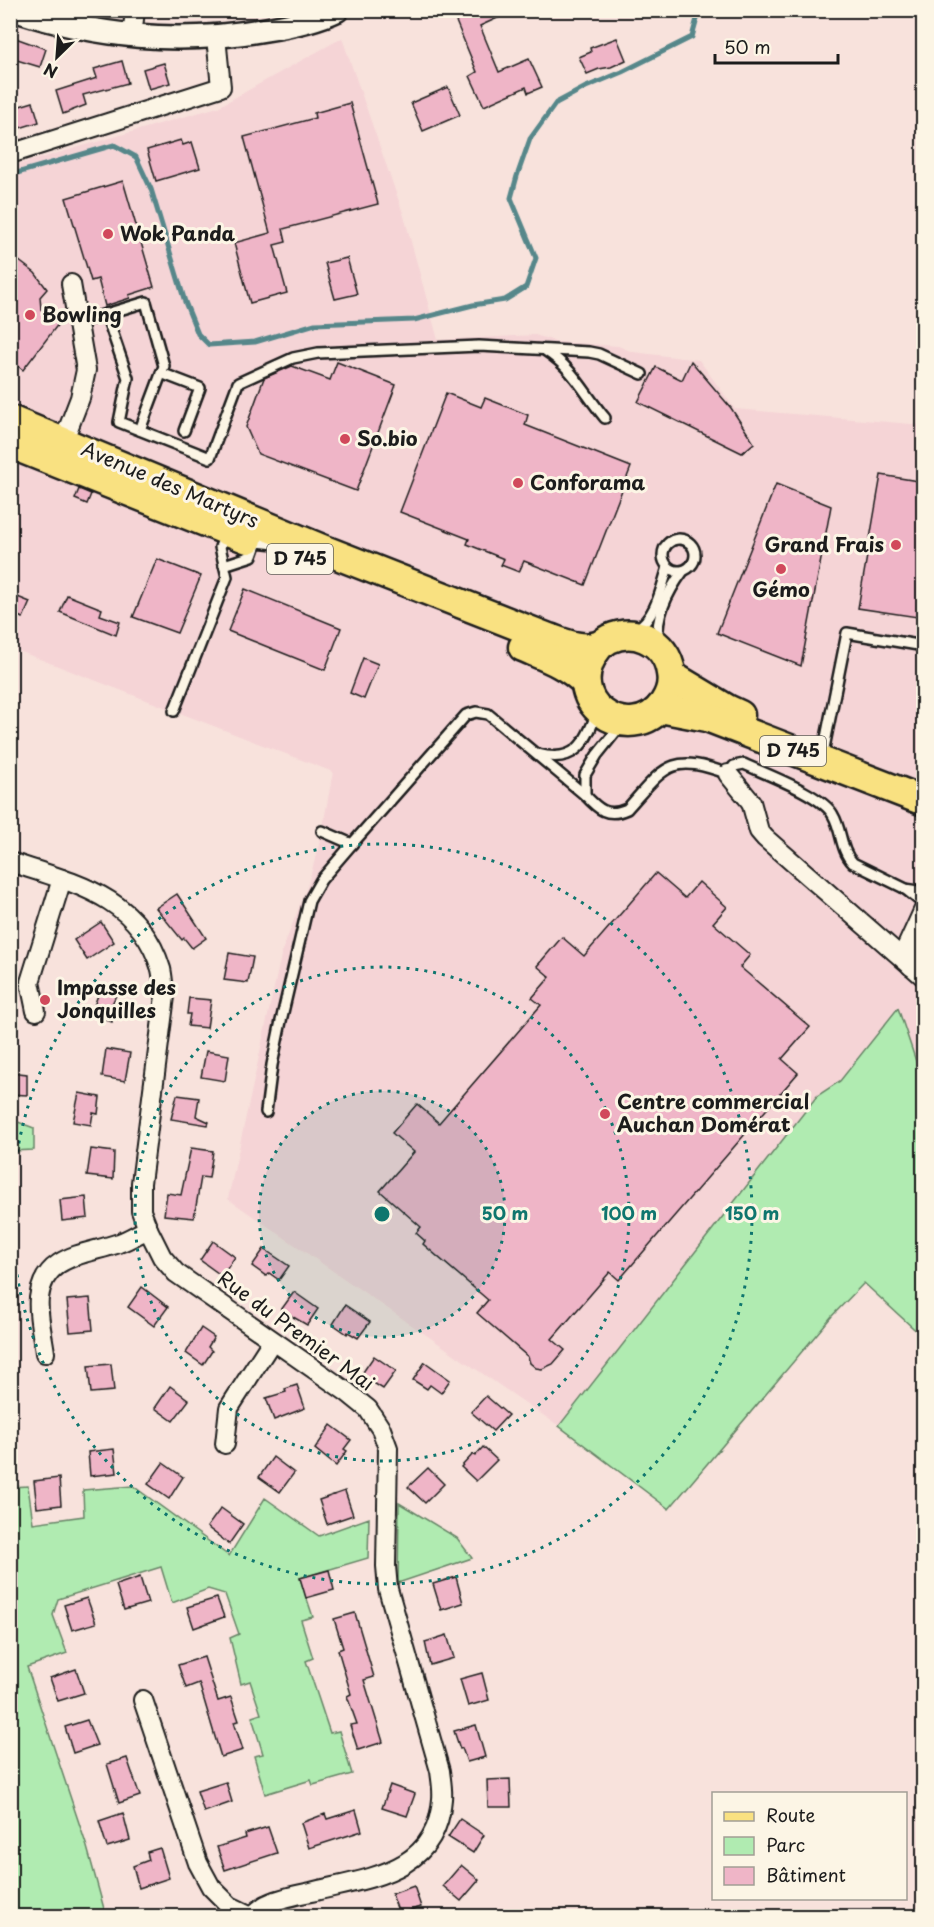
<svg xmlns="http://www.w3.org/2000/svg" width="934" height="1927" font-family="'Playpen Sans',sans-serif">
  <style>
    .built { fill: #f5d4d6 }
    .green { fill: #b0ebb1; stroke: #668466; stroke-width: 1.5 }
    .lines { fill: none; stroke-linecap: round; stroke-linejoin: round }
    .stream { stroke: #56878a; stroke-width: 5 }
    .building { fill: #efb5c7; stroke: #1c1c1c; stroke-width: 1.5 }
    .service-casing { stroke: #1c1c1c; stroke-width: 14 }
    .minor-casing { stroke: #1c1c1c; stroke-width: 22 }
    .tertiary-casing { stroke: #1c1c1c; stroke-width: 27 }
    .primary-casing { stroke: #1c1c1c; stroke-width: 33 }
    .service { stroke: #fcf5e5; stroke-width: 9 }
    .minor { stroke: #fcf5e5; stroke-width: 18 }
    .tertiary { stroke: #fcf5e5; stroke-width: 22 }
    .primary { stroke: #f9e181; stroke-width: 28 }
    .ring { fill: none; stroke: #0f766e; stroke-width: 3; stroke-dasharray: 3 6 }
    .poi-dot { fill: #d1495b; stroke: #fcf5e5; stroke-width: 2 }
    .labels { text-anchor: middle; stroke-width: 6; stroke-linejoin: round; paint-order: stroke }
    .shield { fill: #fcf5e5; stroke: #5f5d58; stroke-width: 1.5 }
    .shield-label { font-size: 18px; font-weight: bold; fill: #1c1c1c }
    .poi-label { font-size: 20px; font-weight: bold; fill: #1c1c1c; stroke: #fcf5e5; text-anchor: start }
    .street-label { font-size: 20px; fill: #1c1c1c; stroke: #fcf5e5 }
    .centre { fill: #0f766e; stroke: #fcf5e5; stroke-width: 3 }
    .ring-label { font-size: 18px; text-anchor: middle; font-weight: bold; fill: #0f766e; stroke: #fcf5e5; stroke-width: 6; stroke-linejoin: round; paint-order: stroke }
  </style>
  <rect width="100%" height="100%" fill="#f8e2dc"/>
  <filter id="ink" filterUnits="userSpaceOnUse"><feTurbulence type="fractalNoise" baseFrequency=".0167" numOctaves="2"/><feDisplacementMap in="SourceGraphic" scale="12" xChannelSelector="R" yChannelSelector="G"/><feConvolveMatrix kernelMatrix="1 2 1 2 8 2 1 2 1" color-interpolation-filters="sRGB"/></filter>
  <g filter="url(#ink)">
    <!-- built -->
    <path class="built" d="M342,38l62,178 34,124 97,-5 23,7 60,4 15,6 66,8 36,49 188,16v651l-3,-3 -22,-64 -58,72 -23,15 -258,330 -331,-227 54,-248 25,-64 13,-45 13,-70 -322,-124 -1,-481 208,-60z"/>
    <!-- green -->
    <g class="green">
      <path d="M898,1008l22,65 3,3v261l-59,-54 -32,33 -163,193 -110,-83 258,-330 23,-15z"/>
      <path d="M10,1119l24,9v22l-23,1z"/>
      <path d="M28,1486l5,37 51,-7 -1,-26 50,-4 96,70 36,-58 54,38 50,-18 -1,40 -68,20 13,39 -12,3 12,38 -7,3 24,72 9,-2 13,43 -39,11 -2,-5 -46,14 -11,-38 9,-2 -11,-37 9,-3 -11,-33 -9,3 -11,-46 9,-4 -14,-40 -17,-5 -36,14 -11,-36 -103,32 -5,16 14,38 -40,14 60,180 19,69h-95v-429z"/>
      <path d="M399,1503l58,35 15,20 -74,25z"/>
    </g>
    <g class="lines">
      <!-- stream -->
      <path class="stream" d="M10,175l104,-30 22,12 15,32 34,113 13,32 11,11 46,-3 60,-18 99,-4 59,-15 32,-5 21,-13 10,-29 -25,-60 6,-22 13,-37 26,-36 30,-16 36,-15 70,-35 6,-22 -1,-5"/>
    </g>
    <!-- building -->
    <g class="building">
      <path d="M475,10h40l-35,16 19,46 30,-13 13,28 -14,6 -2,-6 -42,19 -14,-30 7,-4 -22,-53z"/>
      <path d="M10,36l36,13 -6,18 -30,-9z"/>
      <path d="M617,38l9,22 -15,7 -12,2 -12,5 -8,-17 12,-5 -1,-4z"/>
      <path d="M122,61l6,22 -45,12 3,10 -23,9 -7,-23 41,-13 -3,-9z"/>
      <path d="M164,63l6,20 -21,6 -6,-20z"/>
      <path d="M448,87l12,28 -37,16 -12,-28z"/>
      <path d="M33,102l6,20 -29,9v-22z"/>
      <path d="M350,103l28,101 -95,25 3,13 -12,3 13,48 -37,10 -16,-60 36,-10 -26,-96 71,-19 -1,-5z"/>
      <path d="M181,140l2,5 9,-3 8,26 -44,13 -9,-31z"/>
      <path d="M123,181l31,106 -25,8 1,3 -25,8 -7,-27 -7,2 -25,-83z"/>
      <path d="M10,254l25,19 12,16 -7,8 1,12 18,14 -36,47 -13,-10z"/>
      <path d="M347,258l10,36 -22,5 -10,-36z"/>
      <path d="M691,361l40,47 23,35 -12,10 -104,-51 18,-35 26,13z"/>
      <path d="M337,362l59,23 -40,106 -98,-37 -12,-27 18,-49 28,-12 38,14z"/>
      <path d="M446,393l35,14 4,-9 43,17 -3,10 106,42 -46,118 -61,-24 -5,11 -18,-7 3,-6 -37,-15 2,-5 -69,-27z"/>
      <path d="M881,475l43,7v136l-66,-10z"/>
      <path d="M776,484l55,22 -30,160 -84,-33z"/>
      <path d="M79,489l12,5 -4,10 -12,-5z"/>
      <path d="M157,559l44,17 -24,57 -44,-16z"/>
      <path d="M245,589l96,39 -16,42 -97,-39z"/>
      <path d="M10,594l20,8 -7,16 -13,-5z"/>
      <path d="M67,595l35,14 -2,6 20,7 -4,13 -56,-23z"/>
      <path d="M363,658l15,6 -14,35 -14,-6z"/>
      <path d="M656,873l29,25 14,-16 28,25 -14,16 37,32 -10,12 70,60 -28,32 16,14 -179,207 -9,-8 -58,67 13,11 -12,14 -11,5 -6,-1 -6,-5 -2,-6 -51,-44 11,-13 -65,-56 2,-3 -9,-8 5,-6 -41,-36 34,-39 -22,-19 25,-29 22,19 102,-118 -9,-7 18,-21 -13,-11 25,-29 22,19z"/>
      <path d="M177,894l29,44 -14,10 -8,-10 -2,2 -26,-32z"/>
      <path d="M101,922l13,20 -27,18 -13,-20z"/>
      <path d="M229,953l24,4 -5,26 -24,-3z"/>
      <path d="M101,987l16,6 -5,11 5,2 -5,16 -21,-8z"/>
      <path d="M189,998l22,2 -4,28 -19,-2 2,-12h-3z"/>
      <path d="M106,1049l24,4 -5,28 -23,-4z"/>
      <path d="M206,1051l23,4 -4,26 -24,-4z"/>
      <path d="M10,1072l17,2v21l-17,-1z"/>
      <path d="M79,1093l21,4 -2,17 -5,-1 -2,12 -18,-3z"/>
      <path d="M177,1095l22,3 -3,18 13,6 -1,3 -37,-6z"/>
      <path d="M191,1148l22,3 -4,27 -8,-1 -7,41 -30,-3 3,-22 14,2z"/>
      <path d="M91,1149l23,3 -1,27 -26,-3z"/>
      <path d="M86,1197l2,21 -26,3 -2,-21z"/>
      <path d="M213,1241l22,16 -13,19 -22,-16z"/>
      <path d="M264,1249l25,17 -10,14 -10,-7 -3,3 -14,-10z"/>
      <path d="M142,1287l26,20 -14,19 -26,-19z"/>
      <path d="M294,1292l24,17 -11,16 -26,-15z"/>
      <path d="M90,1298l3,32 -23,2 -3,-32z"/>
      <path d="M345,1305l25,17 -12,16 -10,-6 -1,2 -14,-10z"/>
      <path d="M201,1328l13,9 -6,10 4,4 -9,14 -17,-12z"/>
      <path d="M374,1356l22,15 -13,18 -22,-14z"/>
      <path d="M425,1362l25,18 -9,13 -11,-8 -3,4 -14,-9z"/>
      <path d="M111,1364l3,27 -23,2 -3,-27z"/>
      <path d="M297,1385l8,23 -31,12 -8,-22 20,-6 -1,-3z"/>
      <path d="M170,1386l19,14 -16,21 -18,-13z"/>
      <path d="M486,1396l22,19 -15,16 -22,-19z"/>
      <path d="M331,1425l20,15 -7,9 3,2 -11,15 -21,-17z"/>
      <path d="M483,1447l14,13 -21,21 -15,-14 12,-13 2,2z"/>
      <path d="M114,1449l3,24 -27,3 -2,-24z"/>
      <path d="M273,1457l21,16 -14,19 -21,-15z"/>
      <path d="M163,1463l20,14 -14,22 -21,-15z"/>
      <path d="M428,1468l16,16 -19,19 -17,-16z"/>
      <path d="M59,1478l2,27 -24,3 -3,-27z"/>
      <path d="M345,1491l8,24 -26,9 -8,-24z"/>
      <path d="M221,1508l22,16 -14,20 -22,-17z"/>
      <path d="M329,1570l5,20 -28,8 -6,-20z"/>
      <path d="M140,1577l8,26 -24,7 -8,-25z"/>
      <path d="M456,1577l7,26 -22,7 -8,-26z"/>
      <path d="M87,1598l9,25 -24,7 -8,-25z"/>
      <path d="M217,1598l7,19 -30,11 -7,-21z"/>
      <path d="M355,1613l19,64 -10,3 19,62 -25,8 -8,-25 7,-1 -10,-28 4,-2 -13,-44 5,-2 -9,-29z"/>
      <path d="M447,1635l7,23 -24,7 -5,-23z"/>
      <path d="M204,1657l14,44 13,-4 8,24 -5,1 9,28 -22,7 -22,-74 -13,5 -8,-23z"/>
      <path d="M76,1669l8,24 -26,8 -8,-23z"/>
      <path d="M482,1673l7,27 -21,6 -8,-27z"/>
      <path d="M87,1720l10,25 -24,8 -8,-26z"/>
      <path d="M476,1725l9,32 -18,5 -5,-14 -2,1 -6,-18z"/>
      <path d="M127,1758l13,38 -21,7 -12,-39z"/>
      <path d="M510,1779l1,28h-23l-1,-27z"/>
      <path d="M226,1782l6,20 -28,10 -7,-21z"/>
      <path d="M390,1785l25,9 -8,22 -25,-8z"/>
      <path d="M356,1810l6,21 -53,17 -8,-25 24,-9 2,5z"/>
      <path d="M123,1813l7,27 -23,7 -8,-26z"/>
      <path d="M460,1819l24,16 -11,18 -25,-16z"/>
      <path d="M268,1827l9,26 -52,17 -8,-23 29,-9 -1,-4z"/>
      <path d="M160,1848l9,30 -30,10 -6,-22 16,-6 -2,-8z"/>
      <path d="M461,1865l18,15 -18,21 -18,-15z"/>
      <path d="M414,1886l7,21 -22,7 -7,-20z"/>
    </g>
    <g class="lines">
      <defs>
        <g id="service">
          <path d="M106,314l40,-12 18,64 -24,64"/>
          <path d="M78,323l28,-9 22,64 -9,44 91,36 28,-75 55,-25 25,-5 161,-7 110,6 10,2 43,20"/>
          <path d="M546,351c28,18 38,42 59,67"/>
          <path d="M161,373l39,15 -16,43"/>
          <circle cx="679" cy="555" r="16"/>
          <path d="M224,565l28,-9 5,-14 27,3"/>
          <path d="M635,630c21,-12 26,-41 33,-63"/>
          <path d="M658,639c-2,-25 11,-49 25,-68"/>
          <path d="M174,711l53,-134 -7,-30 6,-14"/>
          <path d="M824,748l23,-115 77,13"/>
          <path d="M538,754c37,10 48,-11 59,-42"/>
          <path d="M585,795v-20l12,-20 24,-30"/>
          <path d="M322,831l30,13 114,-129 10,-3 12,2 97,81c13,14 22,23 42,14 38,-42 43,-57 101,-35l6,-8 10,-2c21,10 79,31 89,51 9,15 7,35 20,48l51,25 20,16"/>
          <path d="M905,889l13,2 6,-2"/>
          <path d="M266,1112l6,-47 9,-44 28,-120 12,-21 31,-36"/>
        </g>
        <g id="minor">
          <path d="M132,37l3,-27"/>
          <path d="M10,154l211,-67 -5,-50"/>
          <path d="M60,450l20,-52 6,-28 -15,-86"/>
          <path d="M728,774l23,28 8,29 6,7 159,139"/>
          <path d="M10,862c64,21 129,34 151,107 2,8 2,18 4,27l-24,187v28l7,18 14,28 14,16 171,119 21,17 13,20 7,19 -2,118 2,23 52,182c1,9 3,19 2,28 -5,74 -74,79 -131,93 -14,3 -32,6 -45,13 -5,3 -10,8 -14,11"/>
          <path d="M902,957l22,-48"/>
          <path d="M911,966l13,-19"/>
          <path d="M36,1011l-6,-29 32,-103"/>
          <path d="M45,1353c-2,-17 -8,-37 -6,-55 5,-44 47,-43 80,-55 10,-3 20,-10 29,-14"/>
          <path d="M225,1444l4,-36 43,-67"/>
          <path d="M143,1700l55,163 13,24 19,19 21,10"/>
        </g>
        <path id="tertiary" d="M15,10c83,27 162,35 248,20 25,-4 51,-9 74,-20"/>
        <g id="primary">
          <path d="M10,420l312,129 227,89c15,5 32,13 48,8 5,-1 8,-5 12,-7 11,-5 24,-6 36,-1 14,6 24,19 26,35 2,10 -1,21 -7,30 -33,47 -109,-2 -65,-57"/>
          <path d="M10,444l238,95"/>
          <path d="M523,647c23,10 44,17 62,35"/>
          <path d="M672,676l55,33 13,6"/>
          <path d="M660,708l47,9 217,84"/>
        </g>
      </defs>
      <!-- service casing -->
      <use href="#service" class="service-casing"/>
      <!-- minor casing -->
      <use href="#minor" class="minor-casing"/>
      <!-- tertiary casing -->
      <use href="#tertiary" class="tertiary-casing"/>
      <!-- primary casing -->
      <use href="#primary" class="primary-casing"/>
      <!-- service -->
      <use href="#service" class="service"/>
      <!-- minor -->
      <use href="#minor" class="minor"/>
      <!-- tertiary -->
      <use href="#tertiary" class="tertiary"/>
      <!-- primary -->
      <use href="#primary" class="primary"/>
    </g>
  </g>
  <!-- distance rings -->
  <circle cx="382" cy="1214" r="123" fill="#0f766e" fill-opacity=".12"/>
  <g class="ring">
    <circle cx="382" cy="1214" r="123"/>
    <circle cx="382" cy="1214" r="247"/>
    <circle cx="382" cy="1214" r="370"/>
  </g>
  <!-- markers -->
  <g class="poi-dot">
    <circle cx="108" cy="234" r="6"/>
    <circle cx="30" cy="315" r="6"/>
    <circle cx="345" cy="439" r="6"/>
    <circle cx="518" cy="483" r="6"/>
    <circle cx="896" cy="545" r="6"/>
    <circle cx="781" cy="569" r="6"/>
    <circle cx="45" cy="1000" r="6"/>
    <circle cx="605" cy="1114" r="6"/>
  </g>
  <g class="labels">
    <!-- shield labels -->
    <g class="shield">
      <rect x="267" y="544" width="66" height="30" rx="4.5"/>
      <rect x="760" y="736" width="66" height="30" rx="4.5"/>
    </g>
    <g class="shield-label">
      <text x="300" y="565">D 745</text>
      <text x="793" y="757">D 745</text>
    </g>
    <!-- poi labels -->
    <g class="poi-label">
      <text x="120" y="241">Wok Panda</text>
      <text x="42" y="322">Bowling</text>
      <text x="357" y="446">So.bio</text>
      <text x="530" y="490">Conforama</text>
      <text x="884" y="552" text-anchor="end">Grand Frais</text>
      <text x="781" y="597" text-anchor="middle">Gémo</text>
      <text x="57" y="995">Impasse des<tspan x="57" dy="23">Jonquilles</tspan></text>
      <text x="617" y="1109">Centre commercial<tspan x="617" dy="23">Auchan Domérat</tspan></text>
    </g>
    <!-- street labels -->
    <g class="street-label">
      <text transform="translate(170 485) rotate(23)" y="7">Avenue des Martyrs</text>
      <text transform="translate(296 1331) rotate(36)" y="7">Rue du Premier Mai</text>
    </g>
  </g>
  <circle cx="382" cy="1214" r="9" class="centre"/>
  <g class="ring-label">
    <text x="505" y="1220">50 m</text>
    <text x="629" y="1220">100 m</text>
    <text x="752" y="1220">150 m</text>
  </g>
  <!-- margin -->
  <rect width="934" height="1927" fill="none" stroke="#fcf5e5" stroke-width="36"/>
  <rect x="18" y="18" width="898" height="1891" fill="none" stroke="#1c1c1c" stroke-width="2" filter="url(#ink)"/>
  <!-- legend -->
  <rect x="712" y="1792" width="195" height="108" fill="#fcf5e5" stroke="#a29e95" stroke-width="1.5"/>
  <rect x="724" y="1812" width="30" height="9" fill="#f9e181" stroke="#a29e95" stroke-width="1.5"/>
  <text x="766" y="1822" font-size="18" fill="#1c1c1c">Route</text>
  <rect x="724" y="1837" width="30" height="18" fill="#b0ebb1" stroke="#a29e95" stroke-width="1.5"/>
  <text x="766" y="1852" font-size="18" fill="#1c1c1c">Parc</text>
  <rect x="724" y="1867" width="30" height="18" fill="#efb5c7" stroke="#a29e95" stroke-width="1.5"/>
  <text x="766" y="1882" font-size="18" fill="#1c1c1c">Bâtiment</text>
  <!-- north arrow -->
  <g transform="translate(57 57) rotate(205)" stroke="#fcf5e5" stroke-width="4.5" paint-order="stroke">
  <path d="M0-4.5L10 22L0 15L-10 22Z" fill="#1c1c1c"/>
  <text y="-9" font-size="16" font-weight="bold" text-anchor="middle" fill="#1c1c1c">N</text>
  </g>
  <!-- scale -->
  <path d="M715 54v9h123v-9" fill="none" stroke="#1c1c1c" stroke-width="3"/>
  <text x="724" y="54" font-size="18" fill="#1c1c1c" stroke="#fcf5e5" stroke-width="4.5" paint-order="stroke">50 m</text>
</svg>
